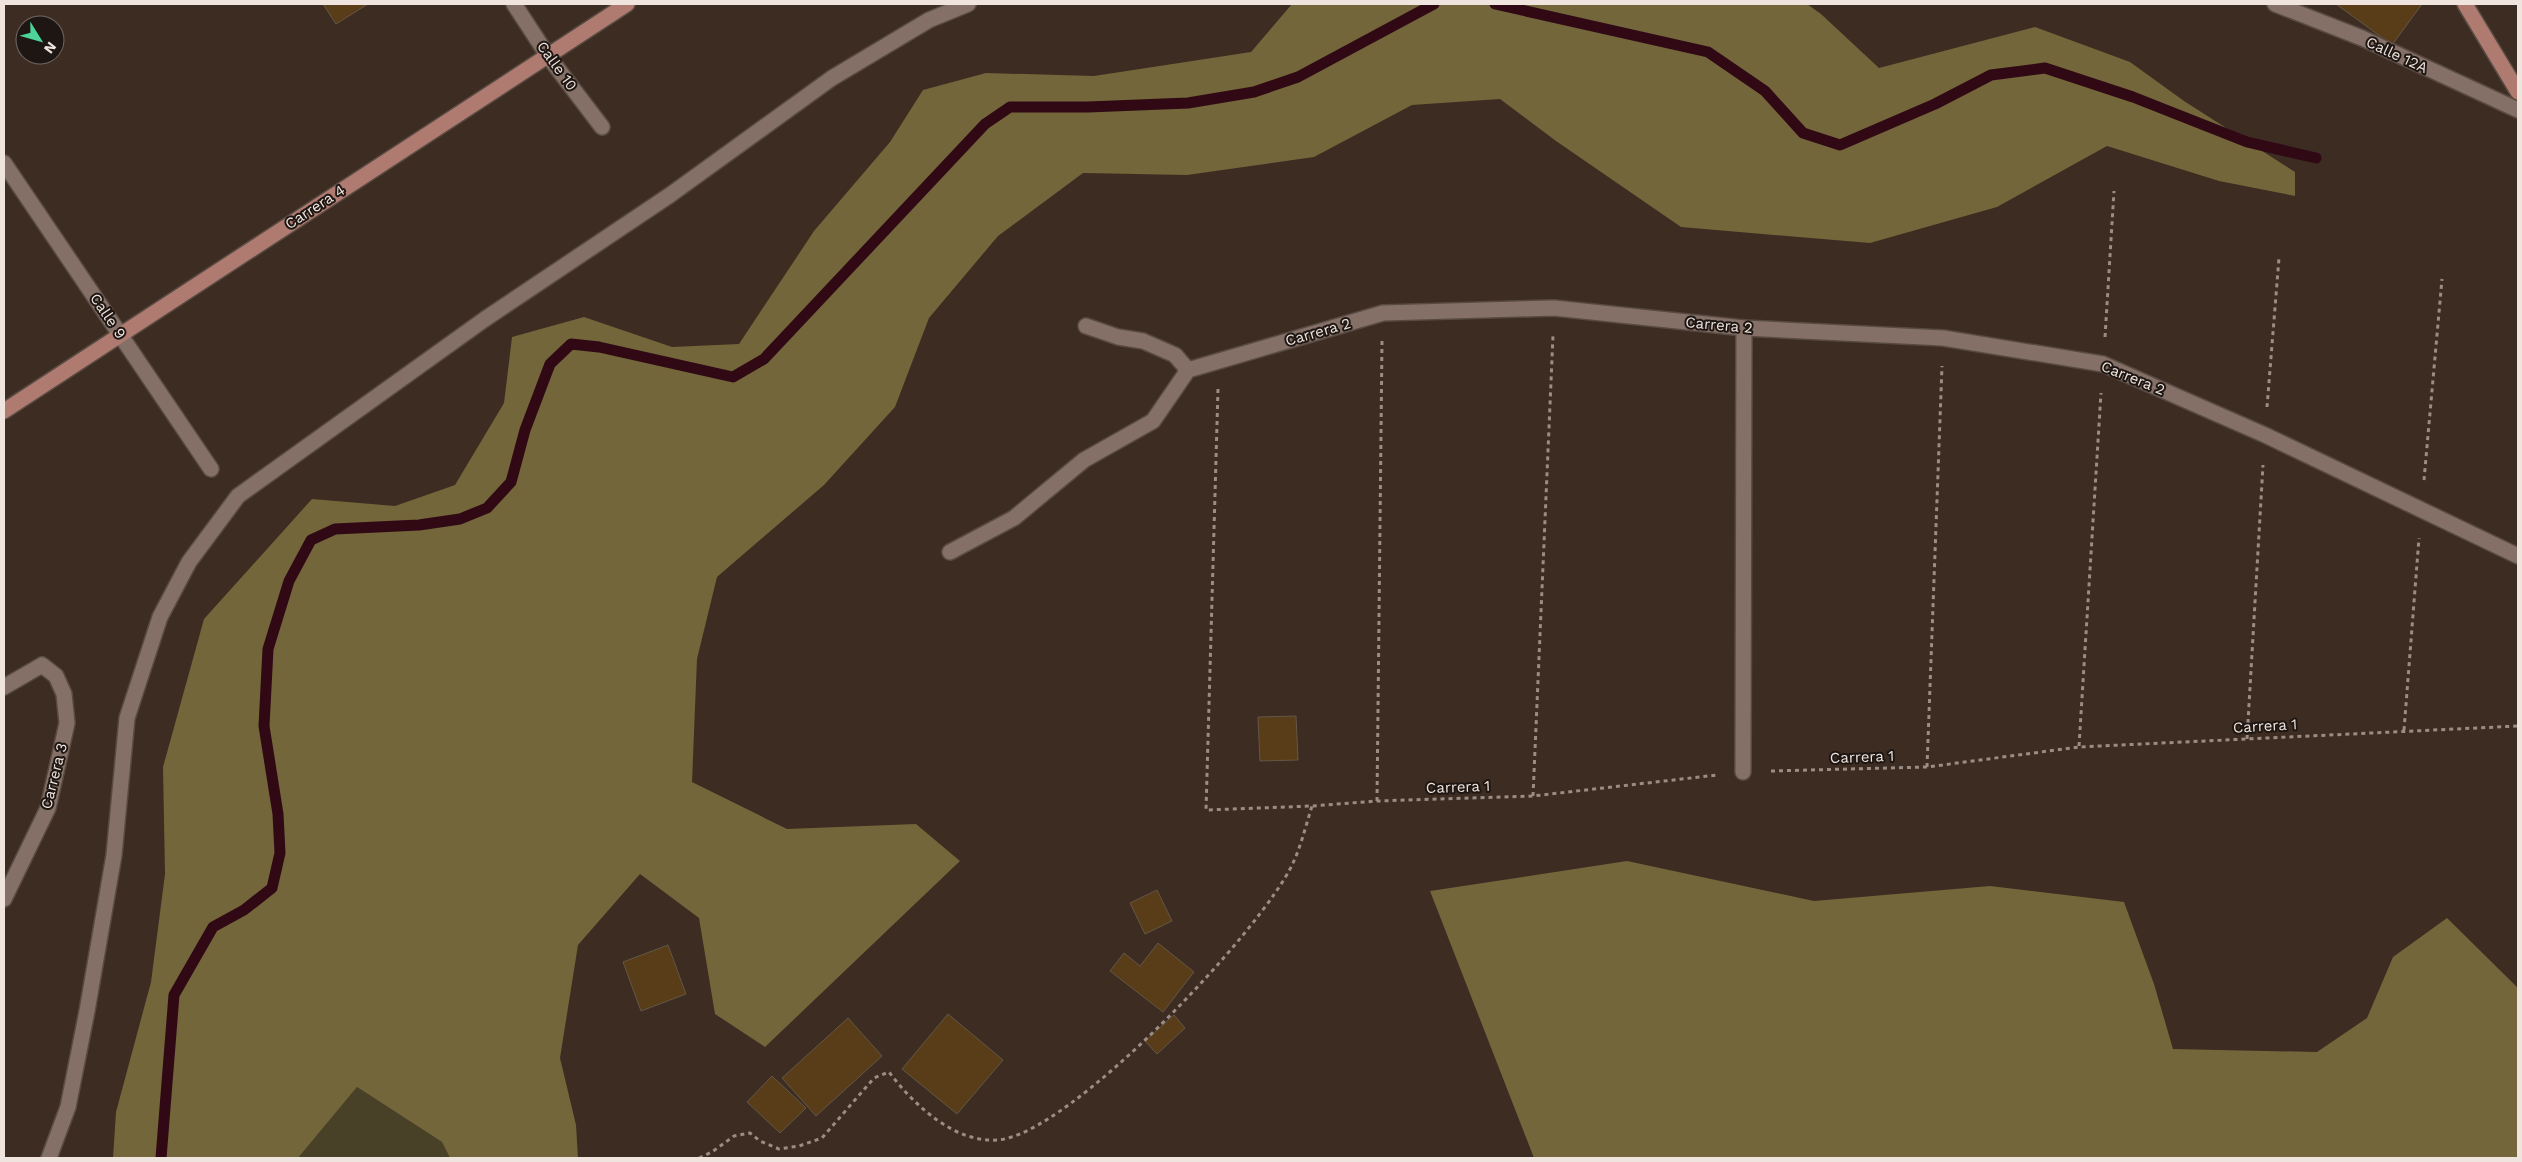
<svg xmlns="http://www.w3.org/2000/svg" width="2522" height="1162" font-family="'Work Sans',sans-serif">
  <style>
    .green { fill: #484127 }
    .forest { fill: #72663a }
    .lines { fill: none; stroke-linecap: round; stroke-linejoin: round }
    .stream { stroke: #300915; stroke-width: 11 }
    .building { fill: #583d18; stroke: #645747 }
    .minor-casing { stroke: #584a42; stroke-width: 18 }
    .major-casing { stroke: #584a42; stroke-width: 18 }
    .path { stroke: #9a8d85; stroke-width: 3; stroke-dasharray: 4 4; stroke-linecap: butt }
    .minor { stroke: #847066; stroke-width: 15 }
    .major { stroke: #af7a6f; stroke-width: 15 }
    .labels { text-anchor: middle; stroke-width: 4; stroke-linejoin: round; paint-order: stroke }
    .street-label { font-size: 15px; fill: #efe4de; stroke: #1e1612 }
  </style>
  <rect width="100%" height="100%" fill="#3c2c22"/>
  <!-- green -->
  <path class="green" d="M357,1087l85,55 8,16h-152z"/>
  <!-- forest -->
  <g class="forest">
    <path d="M1292,4h515l14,10 58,54 156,-41 95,35 54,39 111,71v24l-76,-15 -112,-35 -110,61 -127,36 -189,-16 -125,-86 -56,-42 -88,6 -98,52 -127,18 -104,-2 -85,63 -69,82 -34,89 -71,78 -107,92 -20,82 -5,123 95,47 129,-5 44,37 -195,186 -50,-33 -16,-96 -59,-44 -62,71 -18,113 16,67 2,33h-128l-8,-16 -85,-55 -59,71h-185l3,-46 35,-130 14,-108 -2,-107 41,-148 108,-120 83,7 60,-21 49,-82 8,-66 72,-20 88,30 67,-3 75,-113 76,-89 33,-52 63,-17 108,3 157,-24z"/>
    <path d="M1627,861l187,40 176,-15 134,16 30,82 19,65 144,3 50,-34 26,-61 54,-39 71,70v170h-984l-104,-267z"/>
  </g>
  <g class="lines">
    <!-- stream -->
    <g class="stream">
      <path d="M1495,4l213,48 57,39 38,42 37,12 95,-41 56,-29 54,-7 88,29 114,45 69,16"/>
      <path d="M161,1158l13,-163 39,-68 31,-17 28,-22 8,-35 -2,-39 -14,-88 4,-77 21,-68 22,-41 24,-11 84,-4 41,-6 27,-11 24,-26 14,-52 25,-66 21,-20 28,3 134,30 31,-18 221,-235 25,-17h78l100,-4 66,-11 44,-15 136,-73"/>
    </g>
  </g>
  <!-- building -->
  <g class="building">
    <path d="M323,4h45l-32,20z"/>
    <path d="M2336,4h86l-30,41z"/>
    <path d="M1296,716l2,44 -38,1 -2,-44z"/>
    <path d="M1157,890l15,31 -27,13 -15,-31z"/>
    <path d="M1158,943l36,29 -31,40 -53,-41 14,-18 16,13z"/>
    <path d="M668,945l18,49 -45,17 -18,-49z"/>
    <path d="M948,1014l55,46 -46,54 -55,-45z"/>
    <path d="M1174,1015l11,13 -28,26 -12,-13z"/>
    <path d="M848,1018l34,38 -66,60 -34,-38z"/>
    <path d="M772,1076l34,32 -26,25 -33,-31z"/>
  </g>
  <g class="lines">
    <defs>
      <g id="minor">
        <path d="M514,4l34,52 54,71"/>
        <path d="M2275,4l87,34 156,72"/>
        <path d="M4,163l207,306"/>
        <path d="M1086,326l32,11 25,4 32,14 13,15"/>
        <path d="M950,552l64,-34 70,-58 69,-39 35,-51 195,-57 171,-5 190,20 199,10 160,26 162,71 253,121"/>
        <path d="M4,687l38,-22 14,11 8,18 3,29 -19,85 -44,91"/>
        <path d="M1743,772l1,-444"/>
        <path d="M49,1158l19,-51 19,-96 27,-156 13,-137 33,-101 29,-55 49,-66 247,-177 185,-124 162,-117 97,-58 39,-16"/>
      </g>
      <g id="major">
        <path d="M2465,4l53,88"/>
        <path d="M4,411l623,-407"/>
      </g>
    </defs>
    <!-- minor casing -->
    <use href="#minor" class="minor-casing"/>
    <!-- major casing -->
    <use href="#major" class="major-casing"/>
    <!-- path -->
    <g class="path">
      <path d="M2105,337l9,-146"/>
      <path d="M1218,389l-12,421 106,-4 65,-5 156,-5 184,-21"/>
      <path d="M2267,407l12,-149"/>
      <path d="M2424,480l18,-201"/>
      <path d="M2404,730l15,-192"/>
      <path d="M2247,739l16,-274"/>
      <path d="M2079,746l22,-353"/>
      <path d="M1927,767l15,-401"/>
      <path d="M1771,771l156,-4 152,-20 439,-21"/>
      <path d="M1533,796l20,-460"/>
      <path d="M1377,801l5,-460"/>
      <path d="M699,1158l13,-6 22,-16 16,-3 10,8 19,8 20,-3 23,-8 52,-60 15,-6c24,32 65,71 108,68 72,-4 266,-211 296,-277 8,-17 13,-38 19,-57"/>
    </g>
    <!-- minor -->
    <use href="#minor" class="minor"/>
    <!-- major -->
    <use href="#major" class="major"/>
  </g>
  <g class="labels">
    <!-- street labels -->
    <g class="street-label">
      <text transform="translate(2397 55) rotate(25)" y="5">Calle 12A</text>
      <text transform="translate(557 66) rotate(54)" y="5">Calle 10</text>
      <text transform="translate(315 207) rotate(-33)" y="5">Carrera 4</text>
      <text transform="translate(108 316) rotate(56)" y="5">Calle 9</text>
      <text transform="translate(1719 325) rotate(5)" y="5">Carrera 2</text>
      <text transform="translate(1318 332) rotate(-16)" y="5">Carrera 2</text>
      <text transform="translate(2133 378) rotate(22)" y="5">Carrera 2</text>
      <text transform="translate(2265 726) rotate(-3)" y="5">Carrera 1</text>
      <text transform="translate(1862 757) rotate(-2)" y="5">Carrera 1</text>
      <text transform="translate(54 776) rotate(-76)" y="5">Carrera 3</text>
      <text transform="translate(1458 787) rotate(-2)" y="5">Carrera 1</text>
    </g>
  </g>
  <!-- border -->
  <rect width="2522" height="1162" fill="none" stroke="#efe4de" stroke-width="10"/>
  <!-- north arrow -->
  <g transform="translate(40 40) rotate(127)"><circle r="24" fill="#1e1612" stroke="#726864"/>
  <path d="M0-4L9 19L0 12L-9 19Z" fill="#4cd49b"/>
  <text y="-8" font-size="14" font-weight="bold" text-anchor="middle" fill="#efe4de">N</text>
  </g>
</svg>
